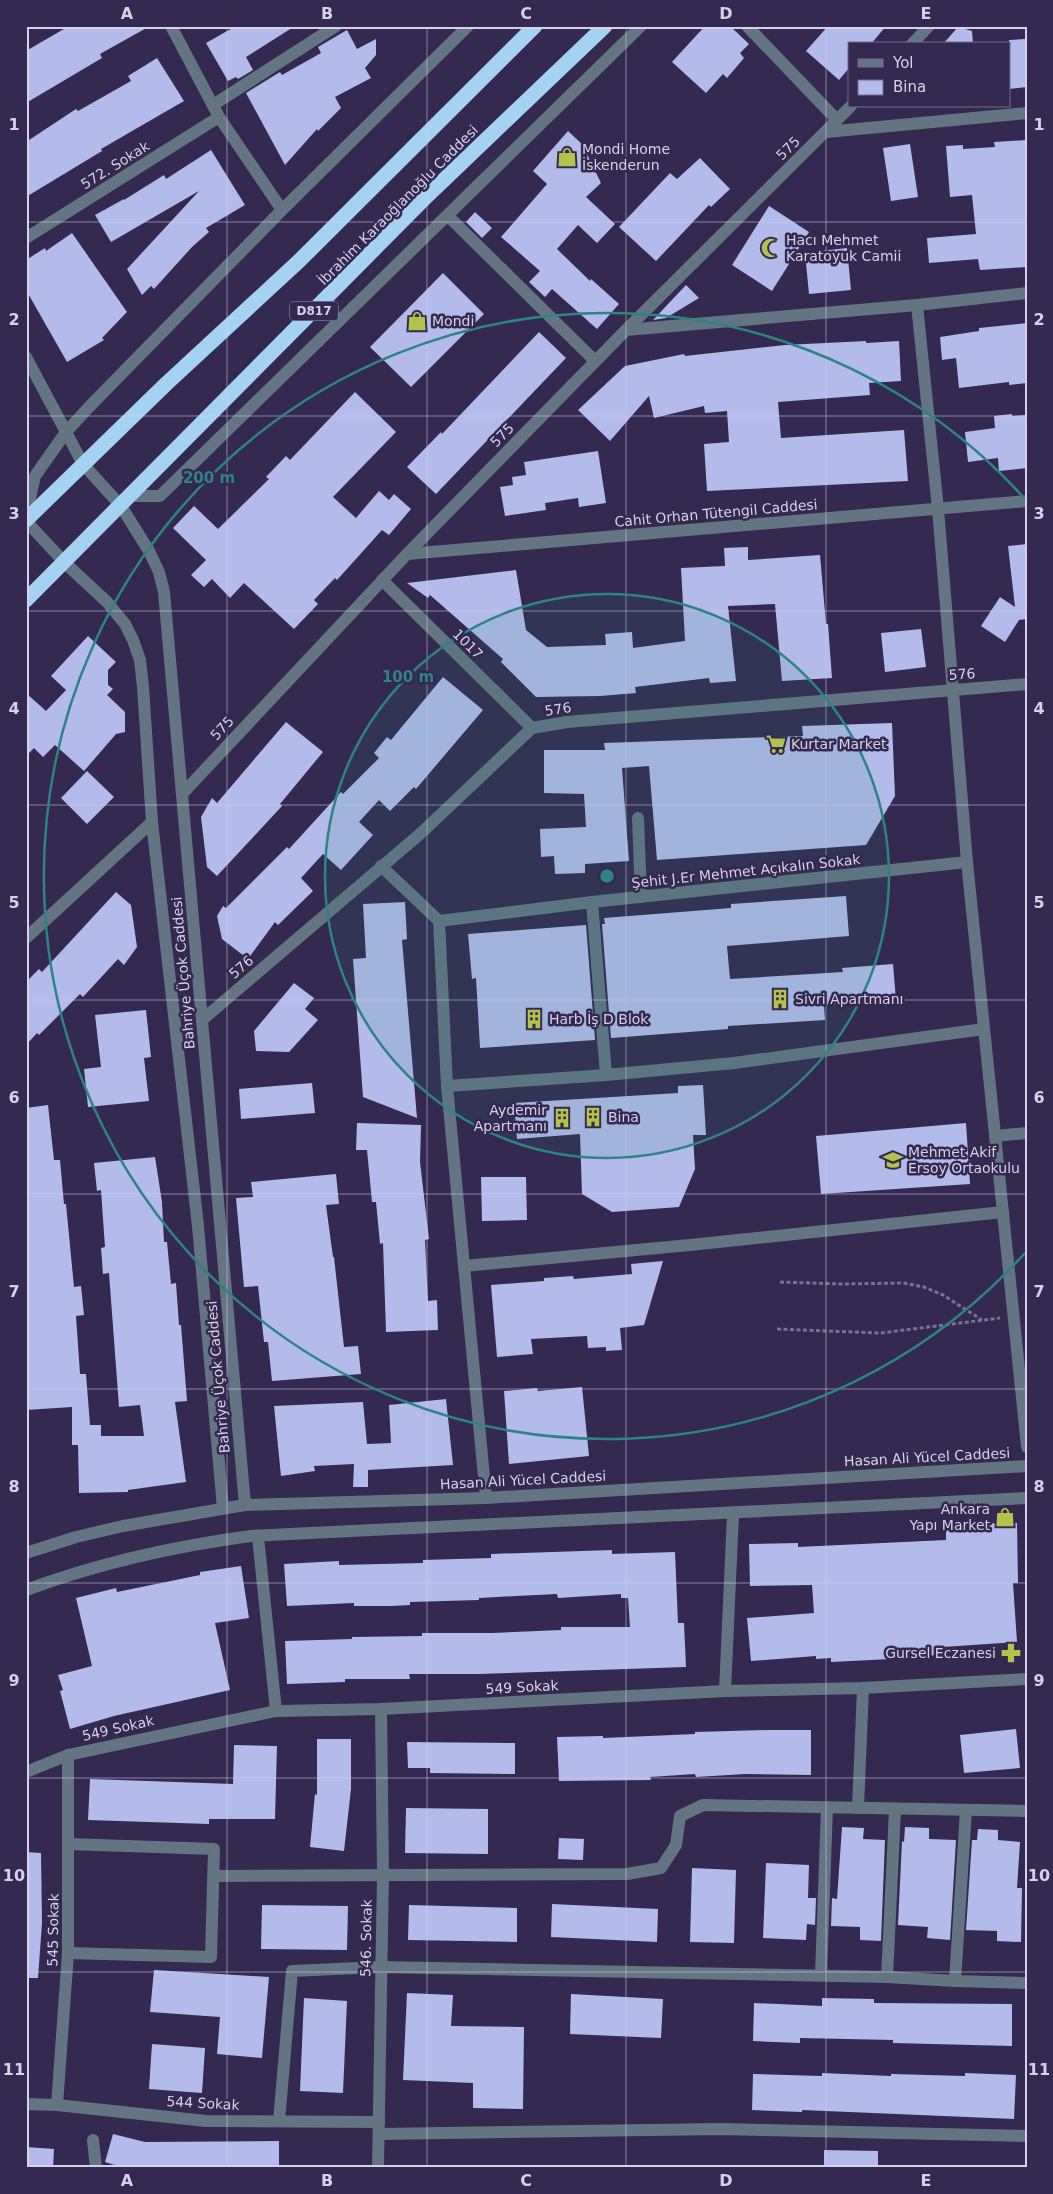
<svg xmlns="http://www.w3.org/2000/svg" width="1053" height="2194" font-family="'DejaVu Sans',sans-serif">
  <style>
    .building { fill: #b2bbe9 }
    .lines { fill: none; stroke-linecap: round; stroke-linejoin: round }
    .path { stroke: #7a7190; stroke-width: 3; stroke-dasharray: 4 2.5; stroke-linecap: butt }
    .minor { stroke: #627581; stroke-width: 12 }
    .highway { stroke: #a3d3f1; stroke-width: 15 }
    .grid { fill: none; stroke: #d6d1e8; stroke-width: 1; stroke-opacity: 0.55 }
    .ring { fill: none; stroke: #2d8480; stroke-width: 2.5 }
    .labels { text-anchor: middle; stroke-width: 5; stroke-linejoin: round; paint-order: stroke }
    .shield { fill: #34294e; stroke: #a59fba; stroke-width: 1 }
    .shield-label { font-size: 12px; font-weight: bold; fill: #d6d1e8 }
    .street-label { font-size: 14px; fill: #d6d1e8; stroke: #34294e }
    .poi-label { font-size: 14px; fill: #d6d1e8; stroke: #34294e; text-anchor: start }
    .centre { fill: #2d8480; stroke: #34294e; stroke-width: 2.5 }
    .ring-label { font-size: 15px; text-anchor: middle; font-weight: bold; fill: #2d8480; stroke: #34294e; stroke-width: 5; stroke-linejoin: round; paint-order: stroke }
    .neatline { fill: none; stroke: #d6d1e8; stroke-width: 2 }
    .grid-label { font-size: 16px; text-anchor: middle; font-weight: bold; fill: #d6d1e8 }
  </style>
  <rect width="100%" height="100%" fill="#34294e"/>
  <!-- building -->
  <g class="building">
    <path d="M69,26h81l-50,28 2,4 -76,45v-52z"/>
    <path d="M236,26h59l-49,31 7,13 -15,9 -2,-2 -8,4 -22,-38z"/>
    <path d="M705,26h25l19,18 -9,9 4,5 -17,20 -4,-4 -17,19 -34,-31z"/>
    <path d="M828,26h58l-15,18h-22v24l-10,12 -33,-29z"/>
    <path d="M958,27l14,4 1,13h-30z"/>
    <path d="M347,30l10,19 19,-10v16l-11,13 6,10 -36,19 6,11 -23,23 -1,-2 -32,36 -39,-72 34,-21 2,3 39,-22 -3,-6z"/>
    <path d="M1025,39l2,48 -18,2v-49z"/>
    <path d="M157,58l27,43 -83,48 1,2 -76,46v-55l50,-33 2,2 53,-30 -3,-5z"/>
    <path d="M568,131l14,13 19,39 -15,14 29,27 -18,19 -19,-18 -21,24 33,32 1,-2 28,25 -22,25 -45,-40 -7,8 -16,-15 11,-11 -39,-34 46,-53 -14,-13z"/>
    <path d="M1027,140v127l-47,3 -2,-11 -49,4 -2,-25 49,-4 -4,-39 -22,2 -4,-51 17,-1v4l32,-2 -1,-5z"/>
    <path d="M910,144l8,53 -27,4 -8,-53z"/>
    <path d="M211,150l34,55 -39,23 3,4 -17,15 -38,42 -3,-3 -9,9 -15,-26 72,-78 -88,51 -16,-27 29,-16v1l40,-25 2,4z"/>
    <path d="M700,158l30,31 -19,18 -2,-2 -53,56 -37,-34 51,-54 7,6z"/>
    <path d="M769,206l40,26 -37,59 -40,-26z"/>
    <path d="M475,212l17,16 -10,10 -16,-16z"/>
    <path d="M72,233l55,79 -25,26 2,2 -37,22 -41,-72v-30l19,-12 1,3z"/>
    <path d="M847,248l4,42 -42,4 -4,-41z"/>
    <path d="M443,273l41,41 -73,73 -41,-40z"/>
    <path d="M686,285l13,13 -33,20 -13,2z"/>
    <path d="M1027,323v60l-18,2v-3l-50,6 -3,-30 -14,2 -2,-23 39,-6v-3z"/>
    <path d="M539,332l27,26 -130,136 -29,-27 34,-35 1,2z"/>
    <path d="M866,341v2l33,-2 2,40 -32,2 1,12 -92,7 3,36 123,-8 4,51 -201,10 -3,-47 25,-2 -2,-31 -22,2 -1,-7 -50,12 -5,-22 -39,45 -32,-31 47,-44 59,-12 1,2 100,-11z"/>
    <path d="M355,392l41,40 -63,65 23,21 23,-27 10,9 5,-6 17,15 -22,26 -7,-5 -45,50 -2,-2 -21,22 4,4 -24,25 -50,-46 -14,15 -18,-19 -8,8 -13,-12 15,-15 -33,-32 21,-22 24,23 51,-50 -3,-2 20,-21 4,4z"/>
    <path d="M1012,414v2l15,-1v53l-28,3 -1,-13 -30,4 -3,-30 30,-4 -1,-12z"/>
    <path d="M598,451l8,52 -27,4 -1,-9 -33,5 1,7 -41,6 -5,-29 13,-2 -1,-8 14,-2 -2,-13z"/>
    <path d="M1027,544v75l-8,1 -14,22 -24,-16 19,-29 15,10 -7,-61z"/>
    <path d="M748,547v13l72,-5 6,69h2l4,54 -50,3 -7,-77 -47,2 8,75 -26,2 -1,-5 -74,9 1,6 -36,3 -64,1 -35,-35 2,-3 -73,-64 -2,3 -21,-15 109,-13 10,60 21,17 59,-2 -1,-11 27,-2 1,16 52,-7 -4,-73 44,-2 -1,-18z"/>
    <path d="M921,629l5,38 -41,5 -4,-39z"/>
    <path d="M88,636l28,26 -8,8v15l5,4 -6,6 18,17v20l-9,2 -32,37 -29,-26 -12,12 -9,-9 -8,8v-63l20,18 20,-21 -15,-14z"/>
    <path d="M443,677l40,33 -67,79 -2,-2 -24,24 -11,-11 -20,22 14,13 -32,35 -18,-16 -22,24 12,13 -35,34 -3,-3 -27,37 -26,-20 -5,-23 6,-10 3,2 61,-61 2,2 52,-57 2,2 36,-36 -5,-5 13,-16 4,3z"/>
    <path d="M286,722l37,30 -43,52 2,2 -65,70 -10,-9 -6,-50 11,-19 5,5z"/>
    <path d="M892,723l3,73 -29,49 -209,15 -8,-94 -27,2 7,93 -44,3v9l-30,1 -1,-18 -13,1 -1,-28 46,-2 -2,-33 -40,-1v-43h61l-1,-7 199,-7 -1,-10z"/>
    <path d="M87,771l27,26 -27,27 -26,-26z"/>
    <path d="M116,892l15,13 6,42 -13,18 -6,-6 -35,38 -3,-3 -41,41 -2,-2 -11,12v-63l13,-13 3,3z"/>
    <path d="M846,896l3,40 -122,10 3,33 113,-7 -1,-4 51,-4 3,36 -72,5 1,15 -97,6v3l-117,9 -9,-114h3l-1,-6 127,-10v-4z"/>
    <path d="M405,902l2,37 -5,1 15,178 -54,-21 -10,-138 13,-1 -3,-54z"/>
    <path d="M586,925l9,115 -115,8 -4,-70 -4,1 -4,-45z"/>
    <path d="M294,983l20,15 -9,11 13,11 -29,32 -33,-1 -2,-20z"/>
    <path d="M146,1010l5,47 -7,1 5,43 -61,6 -4,-38 17,-2 -6,-52z"/>
    <path d="M312,1083l3,30 -74,6 -2,-30z"/>
    <path d="M703,1085l3,50h-13l2,34 -16,38 -67,5 -30,-18 -2,-60 -63,5 -3,-36 164,-10v-7z"/>
    <path d="M48,1105l6,55h6l4,44h2l8,83 7,-1 3,29 -8,1 4,58h6l4,51h11v11h43l-4,-31 -21,2 -10,-134 -6,1 -2,-26 4,-1 -4,-57 -4,1 -3,-28 61,-6 7,45 2,40h3l4,42 5,-1 3,42h2l6,76 -12,1 11,80 -58,8v2l-49,1 -1,-48h-6v-38l-46,3v-302z"/>
    <path d="M357,1123l64,2 -1,37 9,77 -4,1 3,61 9,-1 1,30 -52,2 -3,-89 -3,1 -4,-42h-4l-5,-52h-11z"/>
    <path d="M966,1123l4,61 -149,10 -5,-58z"/>
    <path d="M336,1174l3,30 -13,1 7,52h1l10,90 14,-1 3,28 -89,7 -4,-39h-4l-6,-56 -14,1 -8,-89 17,-1 -2,-15z"/>
    <path d="M481,1177h45l1,43 -45,1z"/>
    <path d="M663,1261l-19,64 -24,3 2,22 -16,1v-4l-18,1 -1,-12 -56,3 2,15 -36,3 -6,-72 53,-4v-3l29,-2 1,3 58,-5 -1,-10z"/>
    <path d="M582,1387l7,69 -80,8 -5,-73 33,-3 1,3z"/>
    <path d="M446,1399l7,66 -85,5v17h-15l1,-23 -40,2 1,5 -34,5 -7,-70 89,-4 4,42 24,-1 -2,-38z"/>
    <path d="M1017,1523l1,60h-5l4,59 -74,5v8l-52,2v2l-60,3v-4l-15,1v-3l-65,5 -4,-43 67,-5 -2,-28 -62,1 -1,-42 49,-1v4l148,-7v-16z"/>
    <path d="M612,1550v4l63,-2 3,71h6l2,44 -207,7h-70l1,5h-65v3l-58,2 -2,-43 67,-2v-2l70,-1v-3h70l69,-3v-3h69l-2,-29h-7v-4l-63,4 -1,-4 -41,2 -37,2v2l-69,2v3l-18,1h-38v-3l-67,3 -3,-42 55,-3v4l84,-2v-3l68,-2v-4z"/>
    <path d="M241,1566l8,52 -34,5 15,67 -116,26 -44,13 -10,-38 3,-1 -5,-15 34,-9 -16,-68 40,-10 1,4 83,-17v-3z"/>
    <path d="M1016,1729l4,39 -56,5 -4,-38z"/>
    <path d="M768,1730h43v45l-66,-1 -49,3 -1,-3 -45,3 1,3 -92,1 -2,-44 46,-1v2l92,-4v-2z"/>
    <path d="M317,1739h34v50l-7,62 -34,-4 5,-53 2,1z"/>
    <path d="M407,1742l108,1v31l-85,-1v-5h-22z"/>
    <path d="M234,1745l43,1 -2,73h-66v5l-121,-4 2,-41 143,5z"/>
    <path d="M406,1808l82,1v45l-83,-1z"/>
    <path d="M842,1827l22,1 -1,11 22,1 -4,101 -21,-1v-13l-29,-1 1,-28 5,1z"/>
    <path d="M905,1827l24,1v11l27,1 -6,100 -23,-2 1,-11 -30,-2 4,-84 2,1z"/>
    <path d="M978,1829l20,1v10l22,2 -3,46h5l-1,54 -24,-1v-10l-31,-1 6,-90h5z"/>
    <path d="M559,1838l25,1 -1,21 -25,-1z"/>
    <path d="M26,1852l15,1 1,70 -4,55h-12z"/>
    <path d="M766,1863l43,2 -1,33h8l-1,27 -8,-1 -1,16 -43,-2z"/>
    <path d="M692,1868l44,2 -2,73 -44,-1z"/>
    <path d="M552,1904l106,5 -1,33 -106,-5z"/>
    <path d="M262,1905l86,1 -1,44 -86,-1z"/>
    <path d="M409,1905l108,3v34l-109,-2z"/>
    <path d="M154,1970l115,7 -7,81 -45,-4 3,-37 -70,-5z"/>
    <path d="M407,1993l46,2 -2,31 73,1 -1,82 -50,-1v-25l-70,-3z"/>
    <path d="M571,1994l92,5 -2,39 -91,-4z"/>
    <path d="M304,1998l43,3 -4,92 -43,-2z"/>
    <path d="M822,1998l52,1v4l138,1v42l-119,-3v-3l-93,-2v5l-47,-2 1,-38 68,3z"/>
    <path d="M152,2044l53,4 -3,45 -53,-4z"/>
    <path d="M822,2073l69,3v-2l74,2v-3l51,2 -2,44 -212,-9v2l-50,-2 1,-36 69,2z"/>
    <path d="M113,2134l32,8 134,-1v27h-155l-19,-6z"/>
    <path d="M26,2147l28,2 -1,19h-27z"/>
    <path d="M824,2150l54,1v17h-54z"/>
  </g>
  <g class="lines">
    <!-- path -->
    <g class="path">
      <path d="M780,1282l62,2 62,-1 20,4 19,8 39,25"/>
      <path d="M777,1329l104,4 119,-15"/>
    </g>
    <!-- minor -->
    <g class="minor">
      <path d="M171,26l48,91 63,93"/>
      <path d="M747,26l90,94"/>
      <path d="M912,44l17,-18"/>
      <path d="M213,105l123,-79"/>
      <path d="M826,132l201,-19"/>
      <path d="M448,216l147,145"/>
      <path d="M26,238l193,-121"/>
      <path d="M917,305l21,204 29,353 60,585"/>
      <path d="M626,330l291,-25 110,-12"/>
      <path d="M26,357l57,107 38,42 28,45 10,21 5,20 81,913"/>
      <path d="M131,496h29l481,-470"/>
      <path d="M26,516l9,-40 31,-44 23,-25 193,-197 186,-184"/>
      <path d="M26,521l39,42 42,39 18,22 8,16 7,20 3,27 9,135 46,404 25,282"/>
      <path d="M407,554l620,-53"/>
      <path d="M382,580l150,148"/>
      <path d="M183,793l224,-239 219,-224 225,-224"/>
      <path d="M638,818l3,79"/>
      <path d="M381,866l58,55 8,165 39,412"/>
      <path d="M592,902l14,173"/>
      <path d="M439,921l153,-19 375,-40"/>
      <path d="M26,938l126,-116"/>
      <path d="M202,1020l218,-186 112,-106 35,-6 460,-38"/>
      <path d="M447,1086l159,-11 128,-12 250,-34"/>
      <path d="M995,1136l32,-3"/>
      <path d="M464,1266l226,-21 313,-33"/>
      <path d="M258,1537l18,174"/>
      <path d="M26,1553l50,-16 47,-11 122,-21 241,-7 541,-32"/>
      <path d="M26,1590c73,-27 149,-44 225,-54l776,-38"/>
      <path d="M725,1691l8,-177"/>
      <path d="M26,1772l42,-17 208,-44 105,-2 344,-18 138,-3 164,-9"/>
      <path d="M858,1808l5,-120"/>
      <path d="M68,1844l146,5 -3,108 -143,-4"/>
      <path d="M215,1876l412,-2 34,-6 15,-23 4,-29 23,-11 324,6"/>
      <path d="M821,1975l6,-168"/>
      <path d="M887,1977l8,-167"/>
      <path d="M955,1981l11,-171"/>
      <path d="M26,2104l31,1 149,16 173,1"/>
      <path d="M57,2105l11,-152v-198"/>
      <path d="M279,2121l13,-150 88,-4 507,10 68,4 72,2"/>
      <path d="M379,2134l342,-5 306,7"/>
      <path d="M93,2140l3,28"/>
      <path d="M378,2168l5,-294 -2,-165"/>
    </g>
    <!-- highway -->
    <g class="highway">
      <path d="M26,520l140,-136 133,-123 236,-235"/>
      <path d="M26,600l401,-404 178,-170"/>
    </g>
  </g>
  <!-- grid -->
  <path class="grid" d="M227,26v2142M427,26v2142M626,26v2142M826,26v2142M26,222h1001M26,416h1001M26,611h1001M26,805h1001M26,1000h1001M26,1194h1001M26,1389h1001M26,1583h1001M26,1778h1001M26,1972h1001"/>
  <!-- distance rings -->
  <circle cx="607" cy="876" r="282" fill="#2d8480" fill-opacity=".12"/>
  <g class="ring">
    <circle cx="607" cy="876" r="282"/>
    <path d="M1025 1253A563 563 0 1 1 1025 499"/>
  </g>
  <!-- icons -->
  <defs>
    <symbol id="shop-bare" viewBox="-9 -9 18 18"><path d="M-5-2.5h2.3a2.7 3.5 0 0 1 5.4 0H5L5.5 6h-11ZM-1.5-2.5h3a1.5 2.3 0 0 0-3 0Z" fill="#b3c24b" stroke="#34294e" stroke-width="2.5" paint-order="stroke"/></symbol>
    <symbol id="mosque-bare" viewBox="-9 -9 18 18"><path d="M3.5-4.9A6 6 0 1 0 3.5 4.9A5 5 0 1 1 3.5-4.9Z" fill="#b3c24b" stroke="#34294e" stroke-width="2.5" paint-order="stroke"/></symbol>
    <symbol id="supermarket-bare" viewBox="-9 -9 18 18"><path d="M-6-5.5h2.5l.6 2H6L4.5 2H-2.5L-4.4-4H-6ZM-1.5 3.2a1.3 1.3 0 1 0 .1 0ZM3 3.2a1.3 1.3 0 1 0 .1 0Z" fill="#b3c24b" stroke="#34294e" stroke-width="2.5" paint-order="stroke"/></symbol>
    <symbol id="building-bare" viewBox="-9 -9 18 18"><path d="M-4-6H4V6H1V3H-1V6H-4ZM-2.5-4.3h1.7v1.8h-1.7ZM.8-4.3h1.7v1.8H.8ZM-2.5-1h1.7V.8h-1.7ZM.8-1h1.7V.8H.8Z" fill="#b3c24b" stroke="#34294e" stroke-width="2.5" paint-order="stroke"/></symbol>
    <symbol id="school-bare" viewBox="-9 -9 18 18"><path d="M0-5L7-2L0 1L-7-2ZM-4 1L0 2.5L4 1V4Q0 6-4 4Z" fill="#b3c24b" stroke="#34294e" stroke-width="2.5" paint-order="stroke"/></symbol>
    <symbol id="pharmacy-bare" viewBox="-9 -9 18 18"><path d="M-2-6h4v4h4v4h-4v4h-4v-4h-4v-4h4Z" fill="#b3c24b" stroke="#34294e" stroke-width="2.5" paint-order="stroke"/></symbol>
  </defs>
  <g fill-rule="evenodd">
    <use href="#shop-bare" x="553" y="143" width="28" height="28"/>
    <use href="#mosque-bare" x="757" y="234" width="28" height="28"/>
    <use href="#shop-bare" x="403" y="307" width="28" height="28"/>
    <use href="#supermarket-bare" x="762" y="730" width="28" height="28"/>
    <use href="#building-bare" x="766" y="985" width="28" height="28"/>
    <use href="#building-bare" x="520" y="1005" width="28" height="28"/>
    <use href="#building-bare" x="579" y="1103" width="28" height="28"/>
    <use href="#building-bare" x="548" y="1104" width="28" height="28"/>
    <use href="#school-bare" x="879" y="1146" width="28" height="28"/>
    <use href="#shop-bare" x="991" y="1503" width="28" height="28"/>
    <use href="#pharmacy-bare" x="997" y="1639" width="28" height="28"/>
  </g>
  <g class="labels">
    <!-- shield labels -->
    <rect class="shield" x="290" y="301.5" width="48" height="19" rx="4"/>
    <g class="shield-label">
      <text x="314" y="315">D817</text>
    </g>
    <!-- street labels -->
    <g class="street-label">
      <text transform="translate(788 148) rotate(-45)" y="5">575</text>
      <text transform="translate(115 165) rotate(-32)" y="5">572. Sokak</text>
      <text transform="translate(398 205) rotate(-45)" y="5">İbrahim Karaoğlanoğlu Caddesi</text>
      <text transform="translate(502 435) rotate(-46)" y="5">575</text>
      <text transform="translate(716 513) rotate(-5)" y="5">Cahit Orhan Tütengil Caddesi</text>
      <text transform="translate(468 644) rotate(45)" y="5">1017</text>
      <text transform="translate(962 674) rotate(-4)" y="5">576</text>
      <text transform="translate(558 709) rotate(-9)" y="5">576</text>
      <text transform="translate(222 728) rotate(-47)" y="5">575</text>
      <text transform="translate(746 871) rotate(-6)" y="5">Şehit J.Er Mehmet Açıkalın Sokak</text>
      <text transform="translate(241 967) rotate(-41)" y="5">576</text>
      <text transform="translate(183 973) rotate(-95)" y="5">Bahriye Üçok Caddesi</text>
      <text transform="translate(218 1377) rotate(-95)" y="5">Bahriye Üçok Caddesi</text>
      <text transform="translate(927 1457) rotate(-3)" y="5">Hasan Ali Yücel Caddesi</text>
      <text transform="translate(523 1480) rotate(-3)" y="5">Hasan Ali Yücel Caddesi</text>
      <text transform="translate(522 1687) rotate(-3)" y="5">549 Sokak</text>
      <text transform="translate(118 1728) rotate(-13)" y="5">549 Sokak</text>
      <text transform="translate(53 1930) rotate(-89)" y="5">545 Sokak</text>
      <text transform="translate(366 1938) rotate(-89)" y="5">546. Sokak</text>
      <text transform="translate(203 2103) rotate(3)" y="5">544 Sokak</text>
    </g>
    <!-- poi labels -->
    <g class="poi-label">
      <text x="582" y="154">Mondi Home<tspan x="582" dy="16">İskenderun</tspan></text>
      <text x="786" y="245">Hacı Mehmet<tspan x="786" dy="16">Karatoyuk Camii</tspan></text>
      <text x="432" y="326">Mondi</text>
      <text x="791" y="749">Kurtar Market</text>
      <text x="795" y="1004">Sivri Apartmanı</text>
      <text x="549" y="1024">Harb İş D Blok</text>
      <text x="547" y="1115" text-anchor="end">Aydemir<tspan x="547" dy="16">Apartmanı</tspan></text>
      <text x="608" y="1122">Bina</text>
      <text x="908" y="1157">Mehmet Akif<tspan x="908" dy="16">Ersoy Ortaokulu</tspan></text>
      <text x="990" y="1514" text-anchor="end">Ankara<tspan x="990" dy="16">Yapı Market</tspan></text>
      <text x="996" y="1658" text-anchor="end">Gursel Eczanesi</text>
    </g>
  </g>
  <circle cx="607" cy="876" r="8" class="centre"/>
  <g class="ring-label">
    <text x="209" y="483">200 m</text>
    <text x="408" y="682">100 m</text>
  </g>
  <!-- border -->
  <rect width="1053" height="2194" fill="none" stroke="#34294e" stroke-width="55"/>
  <!-- legend -->
  <rect x="848" y="42" width="162" height="65" fill="#34294e" stroke="#756c8c"/>
  <rect x="858" y="59" width="25" height="8" fill="#627581" stroke="#756c8c"/>
  <text x="893" y="68" font-size="15" fill="#d6d1e8">Yol</text>
  <rect x="858" y="80" width="25" height="15" fill="#b2bbe9" stroke="#756c8c"/>
  <text x="893" y="92" font-size="15" fill="#d6d1e8">Bina</text>
  <rect x="28" y="28" width="998" height="2138" class="neatline"/>
  <g class="grid-label">
    <text x="127" y="19">A</text>
    <text x="327" y="19">B</text>
    <text x="526" y="19">C</text>
    <text x="726" y="19">D</text>
    <text x="926" y="19">E</text>
    <text x="14" y="130">1</text>
    <text x="1039" y="130">1</text>
    <text x="14" y="325">2</text>
    <text x="1039" y="325">2</text>
    <text x="14" y="519">3</text>
    <text x="1039" y="519">3</text>
    <text x="14" y="714">4</text>
    <text x="1039" y="714">4</text>
    <text x="14" y="908">5</text>
    <text x="1039" y="908">5</text>
    <text x="14" y="1103">6</text>
    <text x="1039" y="1103">6</text>
    <text x="14" y="1297">7</text>
    <text x="1039" y="1297">7</text>
    <text x="14" y="1492">8</text>
    <text x="1039" y="1492">8</text>
    <text x="14" y="1686">9</text>
    <text x="1039" y="1686">9</text>
    <text x="14" y="1881">10</text>
    <text x="1039" y="1881">10</text>
    <text x="14" y="2075">11</text>
    <text x="1039" y="2075">11</text>
    <text x="127" y="2186">A</text>
    <text x="327" y="2186">B</text>
    <text x="526" y="2186">C</text>
    <text x="726" y="2186">D</text>
    <text x="926" y="2186">E</text>
  </g>
</svg>
